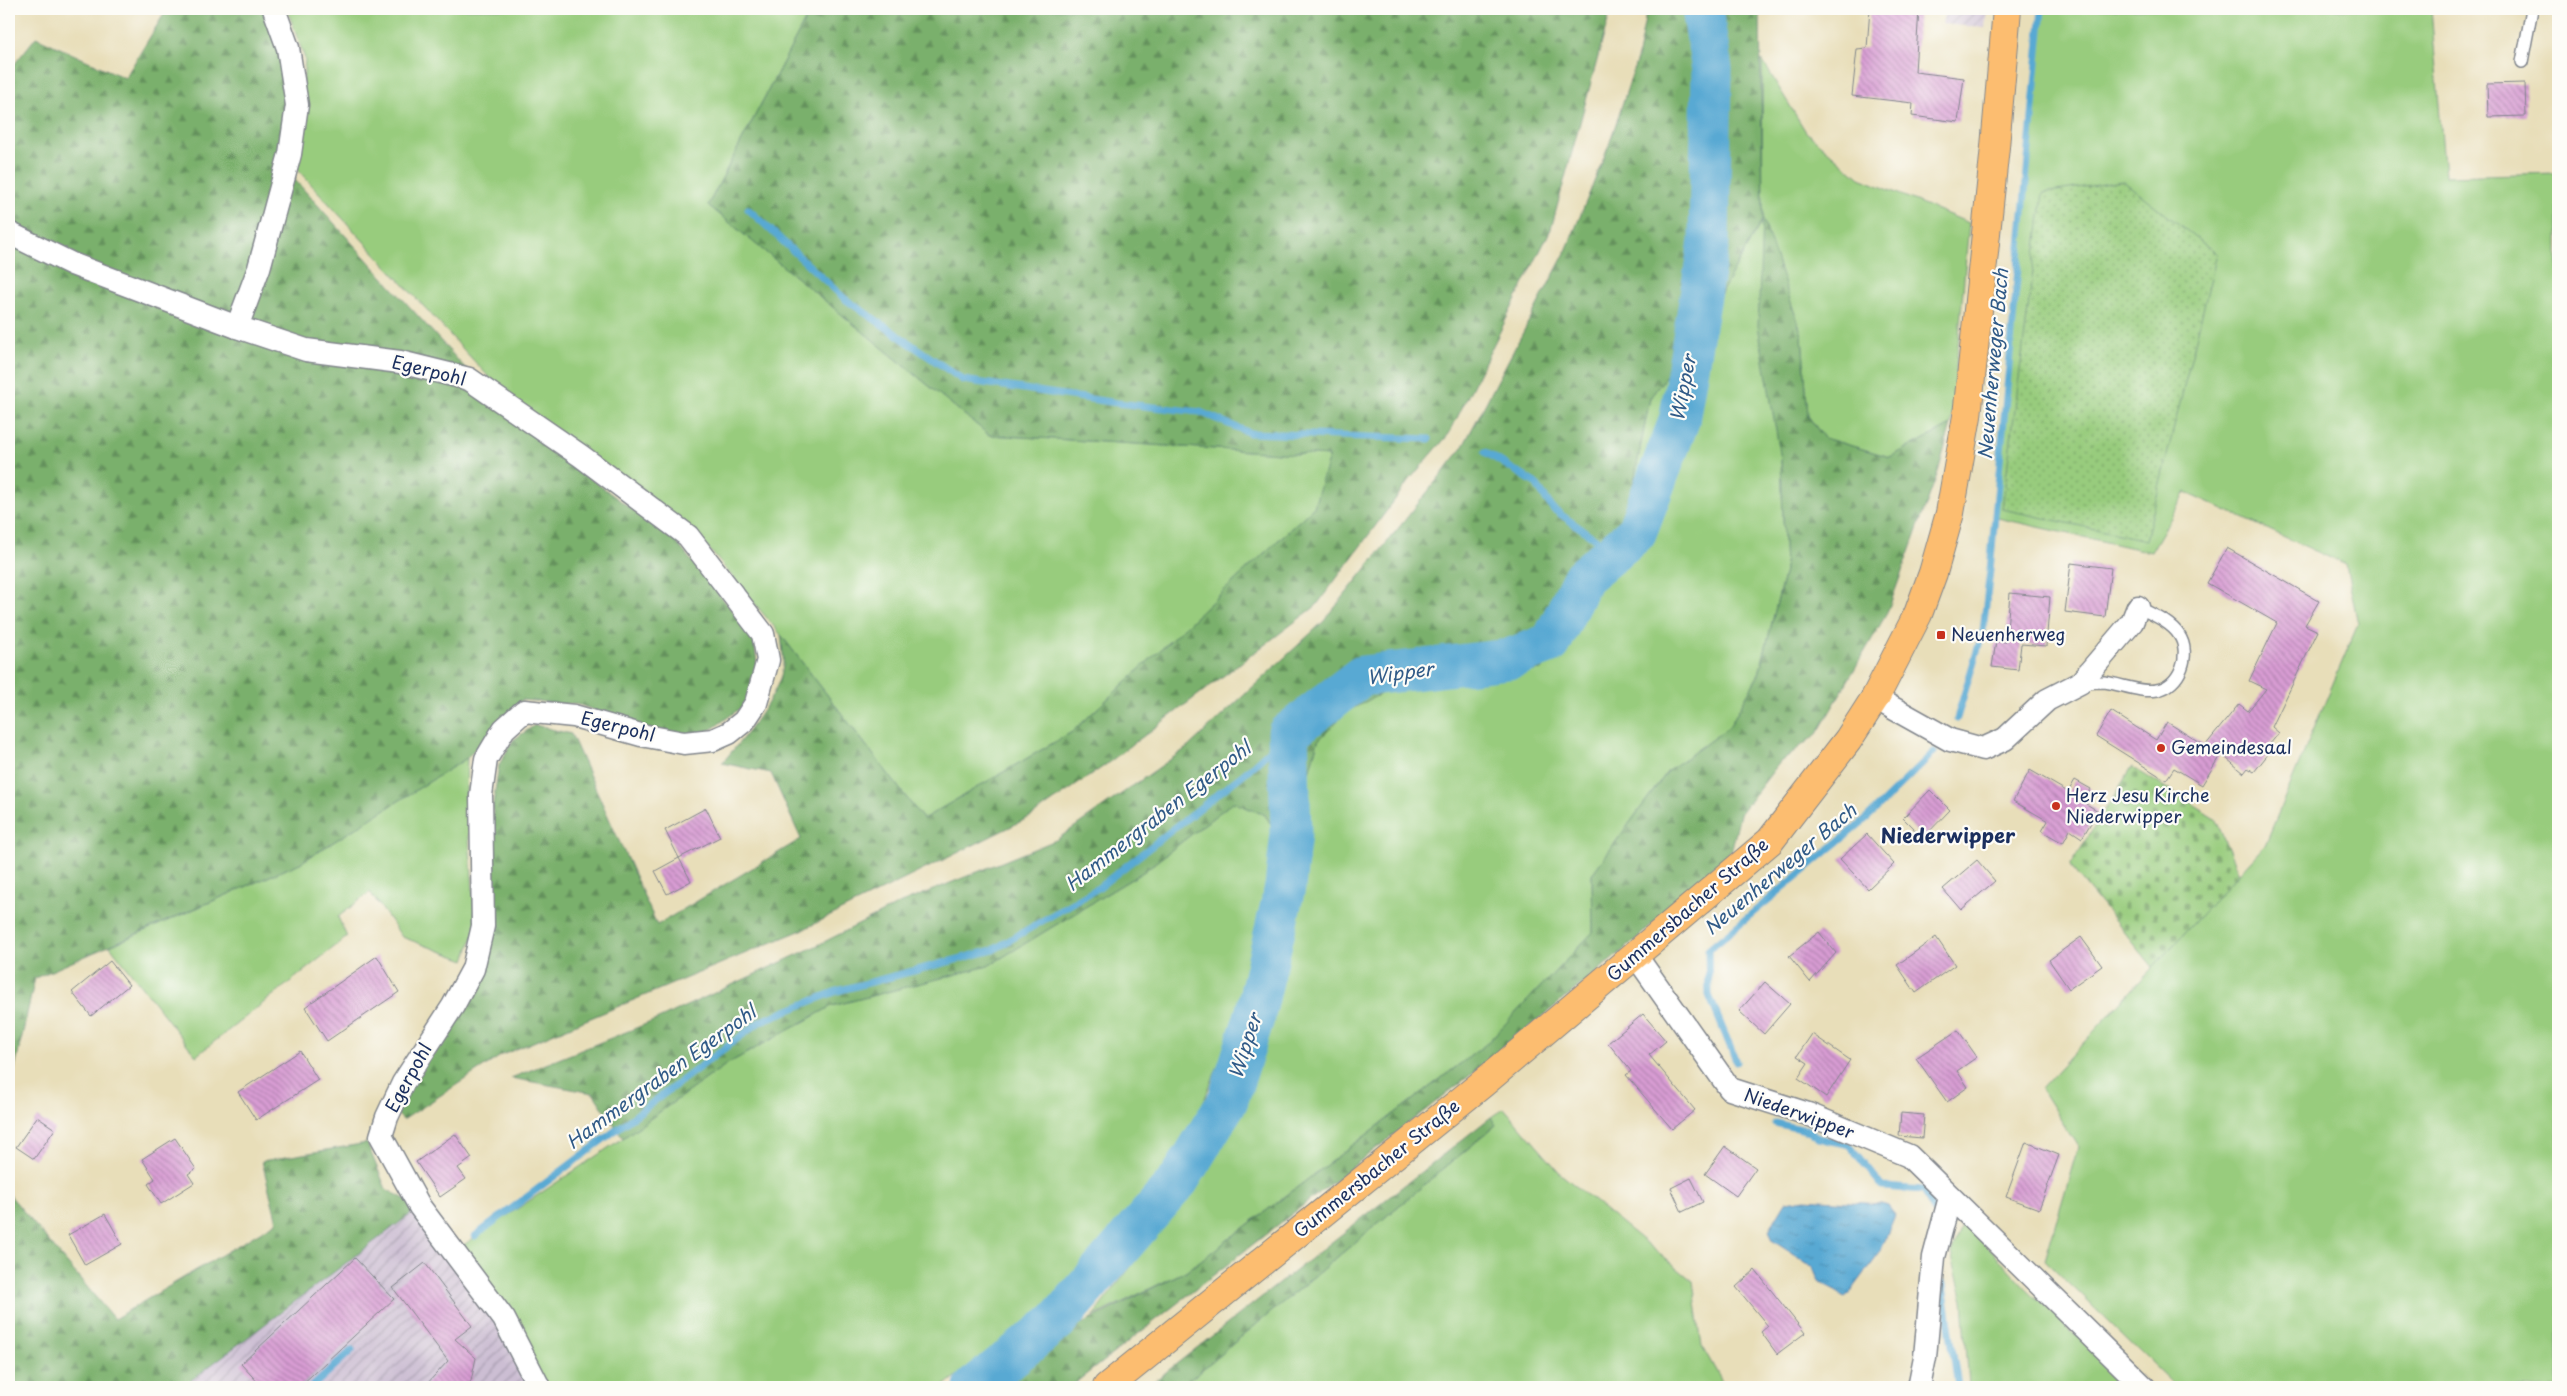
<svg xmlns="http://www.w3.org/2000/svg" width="2567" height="1396" font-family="'Playpen Sans',sans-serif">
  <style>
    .industrial { fill: url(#industrial-furrows) }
    .grass { fill: #98cc7d; stroke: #5a7e6e }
    .forest { fill: url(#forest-firs); stroke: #4a7065 }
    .cemetery { fill: url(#cemetery-stones); stroke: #5a7e6e }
    .park { fill: url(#park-dots); stroke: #5a7e6e }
    .water { fill: url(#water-ripples); stroke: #3a6c98 }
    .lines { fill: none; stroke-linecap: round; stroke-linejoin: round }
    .stream { stroke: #58a9d3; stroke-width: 7 }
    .river { stroke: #58a9d3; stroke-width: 41 }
    .building { fill: url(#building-back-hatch) }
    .lane-casing { stroke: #82868c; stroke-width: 14 }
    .street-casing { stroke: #82868c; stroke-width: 25 }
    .primary-casing { stroke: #82868c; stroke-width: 30 }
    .lane { stroke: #fff; stroke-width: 11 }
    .street { stroke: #fff; stroke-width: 22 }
    .primary { stroke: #fcbd6f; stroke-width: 28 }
    .poi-dot { fill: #c8321e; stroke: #fdfcf7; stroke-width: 2 }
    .labels { text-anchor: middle; stroke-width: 4.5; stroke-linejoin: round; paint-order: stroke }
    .street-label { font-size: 18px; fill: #1b2f5e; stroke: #fdfcf7 }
    .poi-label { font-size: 18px; fill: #1b2f5e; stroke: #fdfcf7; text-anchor: start }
    .water-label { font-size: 19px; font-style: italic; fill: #305a87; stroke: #fdfcf7 }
    .quarter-label { font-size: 20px; font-weight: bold; fill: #1b2f5e; stroke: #fdfcf7 }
  </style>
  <defs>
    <pattern id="industrial-furrows" width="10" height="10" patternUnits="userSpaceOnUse" patternTransform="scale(1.25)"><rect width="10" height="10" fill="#ccbed3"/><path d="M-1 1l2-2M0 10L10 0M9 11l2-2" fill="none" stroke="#a59bae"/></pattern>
    <pattern id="forest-firs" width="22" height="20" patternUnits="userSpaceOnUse" patternTransform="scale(1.25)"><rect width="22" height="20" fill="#7ab06c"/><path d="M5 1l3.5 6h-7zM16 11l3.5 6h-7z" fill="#63905c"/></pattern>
    <pattern id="cemetery-stones" width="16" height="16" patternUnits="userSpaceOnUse" patternTransform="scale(1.25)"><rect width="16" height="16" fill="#98cc7d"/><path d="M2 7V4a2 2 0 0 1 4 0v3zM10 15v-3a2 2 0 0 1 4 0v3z" fill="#7ba66a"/></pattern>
    <pattern id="park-dots" width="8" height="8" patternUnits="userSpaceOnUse" patternTransform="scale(1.25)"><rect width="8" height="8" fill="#98cc7d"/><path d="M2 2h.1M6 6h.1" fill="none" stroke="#7ba66a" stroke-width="1.8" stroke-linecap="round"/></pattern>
    <pattern id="water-ripples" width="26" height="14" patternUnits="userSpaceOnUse" patternTransform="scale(1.25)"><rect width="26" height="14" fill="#58a9d3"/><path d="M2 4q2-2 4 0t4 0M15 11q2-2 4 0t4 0" fill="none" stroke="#488aae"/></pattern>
    <pattern id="building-back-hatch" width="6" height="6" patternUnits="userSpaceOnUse" patternTransform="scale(1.25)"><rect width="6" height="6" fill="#d89cd3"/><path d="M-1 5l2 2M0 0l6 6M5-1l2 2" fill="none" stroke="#ae80ae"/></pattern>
  </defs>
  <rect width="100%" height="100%" fill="#fdfcf7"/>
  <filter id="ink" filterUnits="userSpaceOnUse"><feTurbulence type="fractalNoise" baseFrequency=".02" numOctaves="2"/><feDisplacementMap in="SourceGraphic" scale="10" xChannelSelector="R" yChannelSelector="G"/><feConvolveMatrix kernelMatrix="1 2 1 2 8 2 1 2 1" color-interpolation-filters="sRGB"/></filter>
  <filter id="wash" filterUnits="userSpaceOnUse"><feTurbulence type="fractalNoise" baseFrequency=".0096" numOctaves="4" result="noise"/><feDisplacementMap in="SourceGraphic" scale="20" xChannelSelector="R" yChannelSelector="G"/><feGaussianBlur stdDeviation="1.12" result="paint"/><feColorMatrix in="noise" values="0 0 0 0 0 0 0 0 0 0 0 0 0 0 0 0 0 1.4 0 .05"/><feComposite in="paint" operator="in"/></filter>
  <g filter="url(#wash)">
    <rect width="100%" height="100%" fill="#e8deb9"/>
    <!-- industrial -->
    <g class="industrial">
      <path d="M1945,9h42l-2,19 -43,-4z"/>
      <path d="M420,1207l119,180h-357z"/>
    </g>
    <!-- grass -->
    <g class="grass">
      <path d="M287,9h524l-103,196 281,230 341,21 -16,51 -242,225 -149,87 -142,-184 -87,-104 -172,-118 -225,-244 8,-110z"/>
      <path d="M2040,9h391l14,167 113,-3v1214h-382l-131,-127 33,-113 -37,-58 224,-244 93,-221 -12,-59 -160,-73 -35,60 -158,-35z"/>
      <path d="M1762,60l44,72 54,46 109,45 -18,202 -61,32 -66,-19 -16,-22 -6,-81 -39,-114 18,239 4,111 -26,103 -30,53 -61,44 -76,103 1,58 -108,113 -297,225 -96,47 99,-128 50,-97 32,-92 29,-161 7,-67 9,-31 28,-30 42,-21 153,-20 79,-117 30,-155 52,-71 61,-108z"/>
      <path d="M467,758l-1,40 10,130 -11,32 -63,-23 -32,-45 -32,25 9,20 -151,119 -86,-110 190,-83z"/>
      <path d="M1233,802l32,13 16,25 -38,163 -44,110 -41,73 -114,121 -101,80h-404l-86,-135 170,-114 104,-74 105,-58 156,-40 155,-94z"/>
      <path d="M1504,1108l58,67 131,106 9,65 23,41h-544l314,-261 -4,-9z"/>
      <path d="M1963,1220l63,68 105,99h-162l-6,-87 -12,-47z"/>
    </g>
    <!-- forest -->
    <g class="forest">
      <path d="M167,9h100l15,41 6,63 -11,47 236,261 163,121 78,95 4,38 -8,26 -38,28 -22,8 -51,-10 -59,-22 -58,-5 -23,21 -32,37 -167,105 -265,115 -26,117v-1024l27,-34 89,41z"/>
      <path d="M811,9h800l-60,220 -102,205 -38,44 -95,128 -212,160 -72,50 -228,113 -302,126 -99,65 -7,-7 96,-184 1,-125 6,-39 14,-25 22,-15 36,9 86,191 144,-86 -30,-66 -49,-10c19,-22 58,-68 61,-97 1,-9 -1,-21 -2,-31l142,184 149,-87 242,-225 15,-51 -340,-21 -281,-230z"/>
      <path d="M1647,9h113l3,210 39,116 6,81 16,22 66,19 61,-32 -13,47 -51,141 -70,121 -37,28 -40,52 -8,35 -100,94 -154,126 -408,318h-66l58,-53 126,-64 297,-225 108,-113 -1,-58 76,-103 61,-44 30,-53 26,-103 -4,-111 -23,-134 4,-106 -60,107 -52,71 -30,155 -79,117 -153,20 -42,22 -28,29 -9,31 -33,11 5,57 -16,-25 -32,-13 -90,70 -155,94 -156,40 -105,58 -104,74 -30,-45 -82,-15 145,-58 160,-74 85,-43 155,-63 132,-93 136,-126 137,-171 105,-199 43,-106 28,-86z"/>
      <path d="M1491,1117l5,8 -315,262h-34z"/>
      <path d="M367,1143l19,46 34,18 -238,180h-173v-193l105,125 163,-97 -15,-61z"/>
    </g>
    <!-- cemetery -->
    <path class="cemetery" d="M2132,767l83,51 24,56 -86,93 -83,-101z"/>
    <!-- park -->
    <path class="park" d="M2123,181l94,73 -71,286 -144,-31 41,-316z"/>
    <!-- water -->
    <path class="water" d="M1805,1199l76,5 7,2 7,9 -16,39 -29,39 -5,4 -26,-16 -6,-14 -40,-26 -4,-11 17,-28z"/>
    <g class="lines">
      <!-- stream -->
      <g class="stream">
        <path d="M748,209l97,90 118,81 154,23 83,9 50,21 179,6"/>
        <path d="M1485,452l50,31 18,26 60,42"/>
        <path d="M1957,718l26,-87 7,-61 52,-561"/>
        <path d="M1736,1061l-27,-66 -1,-45 159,-132 67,-66"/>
        <path d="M1775,1123l35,8 8,7 31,7 34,42 41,3 11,22"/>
        <path d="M475,1236l286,-215 76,-30 156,-41 105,-62 148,-116 42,-39"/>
        <path d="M1943,1284l15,103"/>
        <path d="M312,1387l40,-37"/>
      </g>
      <!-- river -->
      <path class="river" d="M974,1387l83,-66 122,-141 49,-80 27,-85 30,-128 6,-54 -3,-100 74,-57 147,-17 42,-16 32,-66 53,-44 43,-112 30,-179 3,-173 -10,-60"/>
    </g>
    <g id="blocks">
      <!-- building -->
      <g class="building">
        <path d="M1870,9h49l-4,63 49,6 -6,44 -46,-6 1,-13 -61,-7 5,-47 10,-1z"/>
        <path d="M2525,83l1,33 -38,1 -1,-33z"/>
        <path d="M2227,548l92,53 -14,24 13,6 -46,96 7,6 -14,17 4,3 -15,19 -6,-4 -4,5 -23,-19 -19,31 -28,-17 -8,12 -70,-44 15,-25 45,29 11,-18 38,24 34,-42 9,7 18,-22 -17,-8 28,-58 -70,-40z"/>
        <path d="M2071,563l40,5 -6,49 -40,-5z"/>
        <path d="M2010,593l40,4 -4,49 -25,-2 -3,26 -26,-3 4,-26 10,1z"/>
        <path d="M2030,770l38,22 7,-12 16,9 -8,13 15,9 -16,27 -12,-8 -7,13 -21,-12 6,-10 -35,-20z"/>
        <path d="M1930,790l20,20 -27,28 -20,-20z"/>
        <path d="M706,808l14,29 -41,21 -14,-28z"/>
        <path d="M1867,834l27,30 -26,25 -28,-30z"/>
        <path d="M679,858l12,23 -24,13 -12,-23z"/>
        <path d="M1977,860l18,21 -34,29 -18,-21z"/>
        <path d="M1819,932l17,21 -26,29 -21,-26z"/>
        <path d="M1936,937l19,28 -39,28 -19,-28z"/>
        <path d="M2081,937l21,29 -33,23 -20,-29z"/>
        <path d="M377,956l22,36 -72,49 -22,-34z"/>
        <path d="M110,961l19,24 -38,31 -19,-24z"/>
        <path d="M1765,982l25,22 -26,30 -25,-23z"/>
        <path d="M1643,1014l23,27 -17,14 46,55 -23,19 -46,-54 5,-4 -23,-28z"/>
        <path d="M1958,1030l19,27 -20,14 11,16 -21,15 -31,-44z"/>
        <path d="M1812,1034l38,26 -24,37 -28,-19 10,-15 -11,-7z"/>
        <path d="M300,1051l18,29 -62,40 -18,-28z"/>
        <path d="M1901,1113l23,2 -2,23 -23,-2z"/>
        <path d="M37,1117l18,12 -21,30 -18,-12z"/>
        <path d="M455,1134l17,24 -14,10 8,11 -26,18 -24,-35z"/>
        <path d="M175,1138l21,31 -8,5 6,9 -33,21 -13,-20 7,-5 -13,-20z"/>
        <path d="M2026,1142l33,13 -20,54 -33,-12z"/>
        <path d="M1725,1146l31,22 -20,28 -31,-22z"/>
        <path d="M1691,1178l12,24 -21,10 -11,-24z"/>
        <path d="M105,1214l17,30 -37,21 -17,-30z"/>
        <path d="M355,1258l39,41 -95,88h-37l-21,-23z"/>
        <path d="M425,1263l47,63 -17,13 21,19 -5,23 -5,6h-42l24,-26 -55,-73z"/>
        <path d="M1755,1270l50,63 -28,21 -16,-22 7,-6 -32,-39z"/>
      </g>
    </g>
  </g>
  <g filter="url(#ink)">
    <use href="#blocks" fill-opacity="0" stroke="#82868c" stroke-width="1"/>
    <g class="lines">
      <defs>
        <g id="lane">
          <path d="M2522,62l10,-53"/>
          <path d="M2080,683c8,0 16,-1 24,-1 17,2 36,11 53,8 23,-4 35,-36 22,-55 -8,-13 -28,-21 -41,-28"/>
        </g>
        <g id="street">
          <path d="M9,233l63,31 165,63 69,23 94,12 69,17 112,77 107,80 75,98 5,26 -12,43 -12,18 -15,12 -16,7 -29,3 -43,-8 -67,-19 -50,-5 -20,18 -18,30 -5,36 2,131 -10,43 -20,37 -50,77 -16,34 -6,19 39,71 84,112 35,68"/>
          <path d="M237,327l22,-59 31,-114 7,-49 -9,-57 -14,-39"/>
          <path d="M1875,698l75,42 33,9 22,-10 42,-39 33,-17 52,-61 6,-15"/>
          <path d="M1636,956l94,133 78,25 101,42 235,231"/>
          <path d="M1919,1387l6,-30 9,-100 16,-60"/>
        </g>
        <path id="primary" d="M1107,1387l375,-303 288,-243 78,-101 27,-42 43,-84 15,-41 17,-60 17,-97 28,-269 12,-138"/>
      </defs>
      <!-- lane casing -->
      <use href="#lane" class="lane-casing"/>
      <!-- street casing -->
      <use href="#street" class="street-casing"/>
      <!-- primary casing -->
      <use href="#primary" class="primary-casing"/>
      <!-- lane -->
      <use href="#lane" class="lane"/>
      <!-- street -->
      <use href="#street" class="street"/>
      <!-- primary -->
      <use href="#primary" class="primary"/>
    </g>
  </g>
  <!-- markers -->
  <g class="poi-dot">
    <rect x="1936" y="630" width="10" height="10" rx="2.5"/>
    <circle cx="2161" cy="748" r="5"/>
    <circle cx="2056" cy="806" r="5"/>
  </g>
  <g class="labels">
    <!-- street labels -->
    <g class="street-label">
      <text transform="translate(429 371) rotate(14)" y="6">Egerpohl</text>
      <text transform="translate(618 727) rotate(14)" y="6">Egerpohl</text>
      <text transform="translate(1688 910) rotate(-41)" y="6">Gummersbacher Straße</text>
      <text transform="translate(409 1078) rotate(-61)" y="6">Egerpohl</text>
      <text transform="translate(1799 1114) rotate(20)" y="6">Niederwipper</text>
      <text transform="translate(1377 1169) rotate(-39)" y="6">Gummersbacher Straße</text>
    </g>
    <!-- poi labels -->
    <g class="poi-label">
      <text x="1951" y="641">Neuenherweg</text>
      <text x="2171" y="754">Gemeindesaal</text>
      <text x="2066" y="802">Herz Jesu Kirche<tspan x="2066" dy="21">Niederwipper</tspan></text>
    </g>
    <!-- water labels -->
    <g class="water-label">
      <text transform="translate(1993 364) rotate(-85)" y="7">Neuenherweger Bach</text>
      <text transform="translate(1683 388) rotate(-79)" y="7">Wipper</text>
      <text transform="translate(1400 673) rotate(-8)" y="7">Wipper</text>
      <text transform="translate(1158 816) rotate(-38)" y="7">Hammergraben Egerpohl</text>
      <text transform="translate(1780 869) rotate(-40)" y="7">Neuenherweger Bach</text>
      <text transform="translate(1245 1046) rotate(-72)" y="7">Wipper</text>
      <text transform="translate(661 1077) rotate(-36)" y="7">Hammergraben Egerpohl</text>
    </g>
    <!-- quarter labels -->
    <g class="quarter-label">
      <text x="1948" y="843">Niederwipper</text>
    </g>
  </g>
  <!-- margin -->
  <rect width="2567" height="1396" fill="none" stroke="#fdfcf7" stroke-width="30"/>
</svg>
